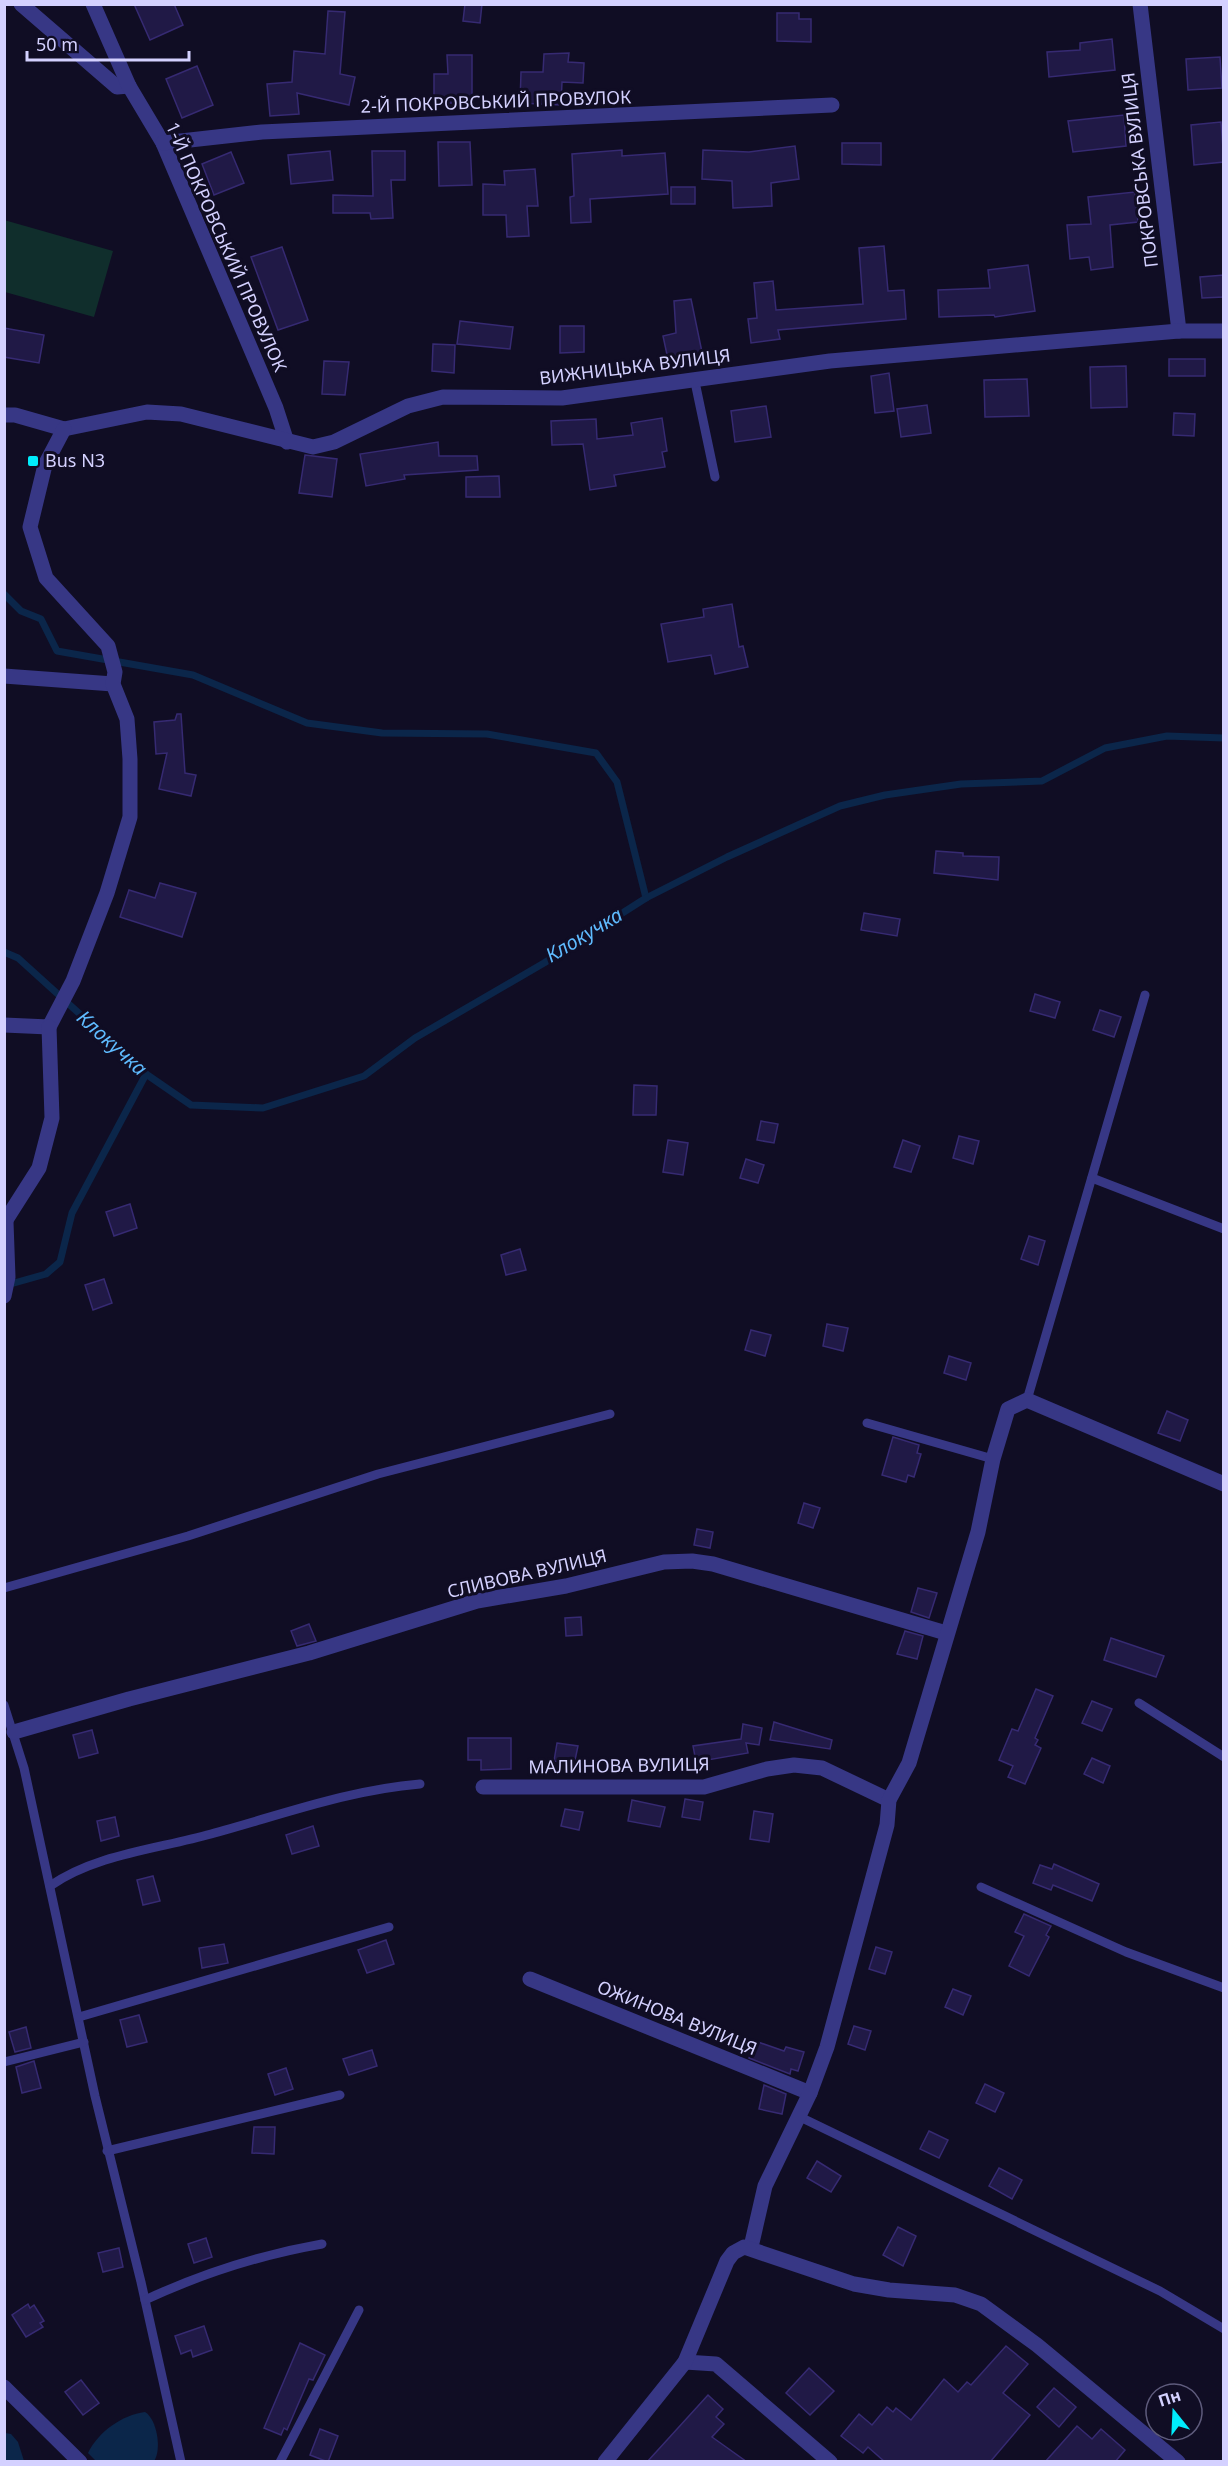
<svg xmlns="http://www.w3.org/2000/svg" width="1228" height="2466" font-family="'Noto Sans',sans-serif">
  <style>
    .green { fill: #102e2c }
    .water { fill: #0b264a }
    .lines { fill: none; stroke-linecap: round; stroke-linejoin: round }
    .stream { stroke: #0b264a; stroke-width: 7 }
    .building { fill: #201946; stroke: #362a72; stroke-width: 1.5 }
    .lane { stroke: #373785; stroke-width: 9 }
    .street { stroke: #373785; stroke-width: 15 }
    .poi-dot { fill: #00ecfc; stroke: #100d24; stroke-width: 2 }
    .labels { text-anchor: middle; stroke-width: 6; stroke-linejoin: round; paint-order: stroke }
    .street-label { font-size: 18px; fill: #d4d1ff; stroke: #100d24 }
    .poi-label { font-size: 18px; fill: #d4d1ff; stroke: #100d24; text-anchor: start }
    .water-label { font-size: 20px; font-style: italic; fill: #5fbbff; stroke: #100d24 }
  </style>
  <rect width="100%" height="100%" fill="#100d24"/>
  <!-- green -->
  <path class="green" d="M4,220l109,31 -19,66 -89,-25z"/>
  <!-- water -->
  <g class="water">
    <path d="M145,2412c12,7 17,38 9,49h-58l-8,-8c10,-21 34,-38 57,-41z"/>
    <path d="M5,2433l6,1 7,8 6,19h-19z"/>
  </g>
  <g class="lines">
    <!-- stream -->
    <g class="stream">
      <path d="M4,594l17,17 20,8 16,32 136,24 114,48 75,10 105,1 109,19 21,29 29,116"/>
      <path d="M4,952l14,6 128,116 45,31 72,3 101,-32 51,-38 129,-75 102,-65 81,-41 113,-51 45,-11 76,-11 81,-3 63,-33 62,-12 57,2"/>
      <path d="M7,1285l39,-11 14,-12 12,-49 74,-139"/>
    </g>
  </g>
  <!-- building -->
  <g class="building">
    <path d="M134,4h40l9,21 -33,15z"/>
    <path d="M465,4h17l-2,19 -17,-2z"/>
    <path d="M328,11l17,1 -5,62 15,3 -6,28 -52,-12 2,21 -29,2 -3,-32 25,-2 2,-31 31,3z"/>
    <path d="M777,13h22v6h12v23l-34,-1z"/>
    <path d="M1112,39l3,31 -66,7 -2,-25 33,-2v-7z"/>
    <path d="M569,53l-1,9 16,1 -1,20 -21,-1 -1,23 -41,-2 1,-31h22l1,-18z"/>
    <path d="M447,55h25v48h-38v-29h14z"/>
    <path d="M1220,57l2,31 -34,2 -2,-31z"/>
    <path d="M197,66l16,39 -31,13 -16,-39z"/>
    <path d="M1124,115l2,31 -53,6 -5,-31z"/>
    <path d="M1221,122l3,40 -30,3 -3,-40z"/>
    <path d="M438,142h32l2,43 -33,1z"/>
    <path d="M842,143h39v22l-39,-1z"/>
    <path d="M795,146l4,33 -28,4 1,23 -39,2 -1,-27 -30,-2 1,-29 46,2z"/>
    <path d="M622,150v6l43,-3 3,41 -78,5 1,23 -20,1 -1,-26 4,-1 -2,-42z"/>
    <path d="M330,151l3,29 -42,4 -3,-29z"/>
    <path d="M372,151h33v29h-14l2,38 -22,1 -1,-6h-37v-18l40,1z"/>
    <path d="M231,152l13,31 -30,12 -12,-31z"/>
    <path d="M535,169l3,37h-11l2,30 -22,1 -1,-22h-23v-31l22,1 -1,-14z"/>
    <rect x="671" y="187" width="24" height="17"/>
    <path d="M1135,192l3,30 -28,3 3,42 -22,3 -2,-13 -19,2 -3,-34 24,-1 -3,-27z"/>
    <path d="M884,246l4,45 16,-1 2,29 -128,11 2,9 -29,4 -3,-24 9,-1 -3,-35 19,-2 3,29 87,-6 -4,-56z"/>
    <path d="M282,247l26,73 -30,10 -27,-73z"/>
    <path d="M1028,265l7,46 -40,6 -1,-2 -55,2 -1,-27 52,-2 -2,-18z"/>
    <path d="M1224,275v22l-22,1 -2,-21z"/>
    <path d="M691,299l12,58 -34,7 -6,-28 13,-3 -2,-32z"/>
    <path d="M460,321l53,6 -3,22 -53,-5z"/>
    <path d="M560,326h24v26l-24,1z"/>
    <path d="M4,328l40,7 -5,28 -35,-6z"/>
    <path d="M433,344l22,1 -1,28 -22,-2z"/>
    <rect x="1169" y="359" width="36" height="17"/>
    <path d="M324,361l25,1 -4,33 -23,-1z"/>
    <path d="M1126,366l1,41 -36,1 -1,-41z"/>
    <path d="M889,373l5,38 -19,2 -4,-37z"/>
    <path d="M1027,379l2,37 -44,1 -1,-37z"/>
    <path d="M927,405l4,28 -30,4 -4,-28z"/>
    <path d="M766,406l5,31 -36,5 -4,-31z"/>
    <path d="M1174,413l21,1 -1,22 -21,-1z"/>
    <path d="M662,418l5,33 -5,1 3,15 -51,8 2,11 -26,4 -7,-46 -31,1 -1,-24 45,-2 1,20 36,-4 -2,-12z"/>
    <path d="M438,442l1,14h38l1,14 -74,5 1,4 -39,7 -6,-32z"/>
    <path d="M305,455l32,4 -5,38 -33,-4z"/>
    <path d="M499,476l1,21h-34v-20z"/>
    <path d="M732,604l7,43 4,-1 5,21 -33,7 -4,-19 -43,7 -7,-38 43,-7 -1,-8z"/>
    <path d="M177,714h4l4,59 11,2 -5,21 -32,-7 8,-36 -11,1 -2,-32 21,-2z"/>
    <path d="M936,851l27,2v3l36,1 -1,23 -64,-7z"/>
    <path d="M160,883l36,10 -14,44 -62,-20 9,-27 26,8z"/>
    <path d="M864,913l36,6 -3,17 -36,-6z"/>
    <path d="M1035,994l25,8 -5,16 -25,-7z"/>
    <path d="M1100,1010l21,7 -7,20 -21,-7z"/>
    <path d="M634,1085l23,1 -1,29h-23z"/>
    <path d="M761,1121l17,3 -4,19 -17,-3z"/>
    <path d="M959,1136l20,5 -6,23 -20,-6z"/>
    <path d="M668,1140l20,3 -5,32 -20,-3z"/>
    <path d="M903,1140l17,6 -9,26 -17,-5z"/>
    <path d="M746,1159l18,6 -6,18 -18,-5z"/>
    <path d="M130,1204l7,24 -23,8 -8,-24z"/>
    <path d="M1029,1236l16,5 -7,24 -17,-6z"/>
    <path d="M520,1249l6,21 -20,5 -5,-20z"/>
    <path d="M104,1279l8,24 -19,7 -8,-25z"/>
    <path d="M827,1324l21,4 -5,23 -20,-5z"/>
    <path d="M751,1330l20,5 -6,21 -20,-6z"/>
    <path d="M949,1356l22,7 -5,17 -22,-7z"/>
    <path d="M1167,1411l21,9 -8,21 -22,-8z"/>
    <path d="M893,1437l26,8 -2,8 4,1 -7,23 -6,-2 -2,7 -24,-7z"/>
    <path d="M804,1503l16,5 -7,20 -15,-5z"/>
    <path d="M697,1529l16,3 -3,16 -16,-3z"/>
    <path d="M918,1588l19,5 -8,25 -18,-6z"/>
    <path d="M581,1617l1,18 -16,1 -1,-18z"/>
    <path d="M309,1624l7,17 -19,5 -6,-15z"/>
    <path d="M905,1631l18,5 -6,23 -20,-5z"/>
    <path d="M1111,1638l53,18 -8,21 -52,-17z"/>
    <path d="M1036,1689l17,7 -18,42 3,2 -3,5 6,3 -16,36 -17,-7 5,-11 -14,-6 13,-31 6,2z"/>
    <path d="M1092,1701l20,8 -10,22 -20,-8z"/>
    <path d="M774,1722l58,18 -2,9 -60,-9z"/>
    <path d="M743,1724l19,4 -3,17 -13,-2 2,10 -52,9 -3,-16 48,-7z"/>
    <path d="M92,1730l6,23 -19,5 -6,-23z"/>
    <path d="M468,1738h43v31l-30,1v-10h-13z"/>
    <path d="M557,1743l21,3 -4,19 -20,-4z"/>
    <path d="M1092,1758l18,8 -7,17 -19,-9z"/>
    <path d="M685,1799l18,3 -3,18 -18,-3z"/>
    <path d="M632,1800l33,7 -5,20 -32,-6z"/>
    <path d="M565,1809l18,3 -4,18 -18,-4z"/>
    <path d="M754,1811l19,3 -4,28 -19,-3z"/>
    <path d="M115,1817l4,19 -18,5 -4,-20z"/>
    <path d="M313,1826l6,20 -27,8 -6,-19z"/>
    <path d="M1054,1864l45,20 -7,17 -39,-16 -2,5 -18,-7 7,-18 12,4z"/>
    <path d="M153,1876l7,25 -17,4 -6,-25z"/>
    <path d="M1024,1914l27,12 -5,9 3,2 -20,39 -20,-10 15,-30 -9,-4z"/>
    <path d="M386,1940l8,24 -27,9 -9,-23z"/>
    <path d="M224,1944l4,19 -26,5 -3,-20z"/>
    <path d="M876,1947l16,5 -7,22 -16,-5z"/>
    <path d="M953,1989l18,7 -8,19 -18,-8z"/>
    <path d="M139,2015l8,27 -20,5 -7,-27z"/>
    <path d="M854,2026l17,5 -6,19 -17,-6z"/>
    <path d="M26,2027l5,21 -16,4 -6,-20z"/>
    <path d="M755,2041l29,10 2,-4 18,5 -6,19 -7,-2 -1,5 -41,-16z"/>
    <path d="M372,2050l5,16 -28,9 -6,-16z"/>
    <path d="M34,2061l7,27 -19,5 -6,-26z"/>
    <path d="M286,2068l7,21 -18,6 -7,-21z"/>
    <path d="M985,2084l19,9 -9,19 -19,-9z"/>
    <path d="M764,2085l22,9 -4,20 -23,-5z"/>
    <path d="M254,2127h21l-1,27 -22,-1z"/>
    <path d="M929,2131l19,9 -9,18 -19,-9z"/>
    <path d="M817,2161l24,15 -10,16 -24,-14z"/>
    <path d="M999,2168l23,12 -10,19 -23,-13z"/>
    <path d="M898,2227l18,9 -13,30 -20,-11z"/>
    <path d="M206,2238l6,19 -18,6 -6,-19z"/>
    <path d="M119,2248l4,19 -20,5 -5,-19z"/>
    <path d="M28,2304l2,4 4,-3 10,16 -4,2 3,4 -17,10 -14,-22z"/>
    <path d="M204,2326l8,24 -19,7 -2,-7 -10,4 -6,-18z"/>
    <path d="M300,2343l25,12 -12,25 -4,-1 -22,51 -3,-2 -3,7 -17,-7z"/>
    <path d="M1006,2346l22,18 -25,29 27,22 -40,47h-105l-17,-15 -5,6 -22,-17 18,-22 13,11 15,-18 6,5 3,-4 15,12 33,-41 14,13 9,-10 4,3z"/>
    <path d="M809,2368l25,23 -24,24 -24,-22z"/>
    <path d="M81,2380l18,23 -16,12 -18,-23z"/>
    <path d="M1054,2388l22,19 -17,20 -22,-20z"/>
    <path d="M708,2395l15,14 -7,8 8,7 -12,13 35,25h-100z"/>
    <path d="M1077,2426l15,13 9,-10 24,21 -10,12h-70z"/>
    <path d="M320,2429l18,7 -10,26 -18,-7z"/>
  </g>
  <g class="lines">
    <!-- lane -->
    <g class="lane">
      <path d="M695,382l20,95"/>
      <path d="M1092,1178l132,51"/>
      <path d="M1027,1400l118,-405"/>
      <path d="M867,1423l126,36"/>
      <path d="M4,1588l184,-52 190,-62 232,-60"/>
      <path d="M1139,1703l85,54"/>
      <path d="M4,1705l20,63 71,328 46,186 40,180"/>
      <path d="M50,1886c46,-32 108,-37 161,-52 70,-19 137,-44 209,-50"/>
      <path d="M981,1887l145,65 98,36"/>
      <path d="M79,2017l310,-90"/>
      <path d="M4,2062l80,-20"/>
      <path d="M798,2116l362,175 64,38"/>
      <path d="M107,2151l233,-56"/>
      <path d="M145,2300c58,-27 114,-45 177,-56"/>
      <path d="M280,2462l79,-152"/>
    </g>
    <!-- street -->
    <g class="street">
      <path d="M21,4l96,83 12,-1"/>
      <path d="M93,4l36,82 34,57 113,265 11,34"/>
      <path d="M1140,4l39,327"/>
      <path d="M163,143l99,-11 570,-27"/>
      <path d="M4,415h11l49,14 83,-17 34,2 132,33 21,-5 74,-36 35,-9 119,1 268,-37 349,-30h45"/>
      <path d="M4,676l109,8"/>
      <path d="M4,1025l45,2 24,-46 34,-88 23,-76v-58l-3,-40 -14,-35 2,-12 -7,-26 -62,-68 -16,-51 15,-62 19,-36"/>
      <path d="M4,1223l35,-55 13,-50 -3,-91"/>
      <path d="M4,1296l4,-19 -2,-55"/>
      <path d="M14,1732l115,-33 180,-46 168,-52 89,-15 98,-24 28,-1 21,3 233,69"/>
      <path d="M483,1787h221l63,-18 27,-4 28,3 67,32"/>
      <path d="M530,1979l280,114"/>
      <path d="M751,2247l14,-61 45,-93 17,-46 60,-222 2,-25 20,-37 69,-231 15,-73 15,-50 19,-9 197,84"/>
      <path d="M685,2362l31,2 114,98"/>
      <path d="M4,2387l76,75"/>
      <path d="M605,2462l80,-100 42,-101 6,-8 11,-6 110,37 35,6 66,5 26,9 56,41 141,117"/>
    </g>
  </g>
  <!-- markers -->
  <rect class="poi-dot" x="27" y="455" width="12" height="12" rx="3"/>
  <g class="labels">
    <!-- street labels -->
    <g class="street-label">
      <text transform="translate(496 102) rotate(-2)" y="6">2-Й ПОКРОВСЬКИЙ ПРОВУЛОК</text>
      <text transform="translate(1140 170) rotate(-97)" y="6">ПОКРОВСЬКА ВУЛИЦЯ</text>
      <text transform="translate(226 247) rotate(66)" y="6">1-Й ПОКРОВСЬКИЙ ПРОВУЛОК</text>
      <text transform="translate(635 367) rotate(-7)" y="6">ВИЖНИЦЬКА ВУЛИЦЯ</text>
      <text transform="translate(527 1574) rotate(-13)" y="6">СЛИВОВА ВУЛИЦЯ</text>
      <text transform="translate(619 1766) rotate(-1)" y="6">МАЛИНОВА ВУЛИЦЯ</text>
      <text transform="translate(677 2018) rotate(22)" y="6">ОЖИНОВА ВУЛИЦЯ</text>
    </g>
    <!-- poi labels -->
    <g class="poi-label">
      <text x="45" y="467">Bus N3</text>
    </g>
    <!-- water labels -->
    <g class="water-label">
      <text transform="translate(584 935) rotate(-31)" y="7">Клокучка</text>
      <text transform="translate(112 1043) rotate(42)" y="7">Клокучка</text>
    </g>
  </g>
  <!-- border -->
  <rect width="1228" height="2466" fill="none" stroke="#d4d1ff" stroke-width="12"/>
  <!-- north arrow -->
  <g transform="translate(1174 2412) rotate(342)"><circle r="28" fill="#100d24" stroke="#5e5b7c" stroke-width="1.5"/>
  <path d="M0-4.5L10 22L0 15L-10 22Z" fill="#00ecfc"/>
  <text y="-9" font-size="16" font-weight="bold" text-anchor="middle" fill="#d4d1ff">Пн</text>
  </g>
  <!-- scale -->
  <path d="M27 51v9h162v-9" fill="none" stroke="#d4d1ff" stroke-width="3"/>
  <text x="36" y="51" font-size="18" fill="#d4d1ff" stroke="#100d24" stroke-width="4.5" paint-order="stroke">50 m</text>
</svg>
